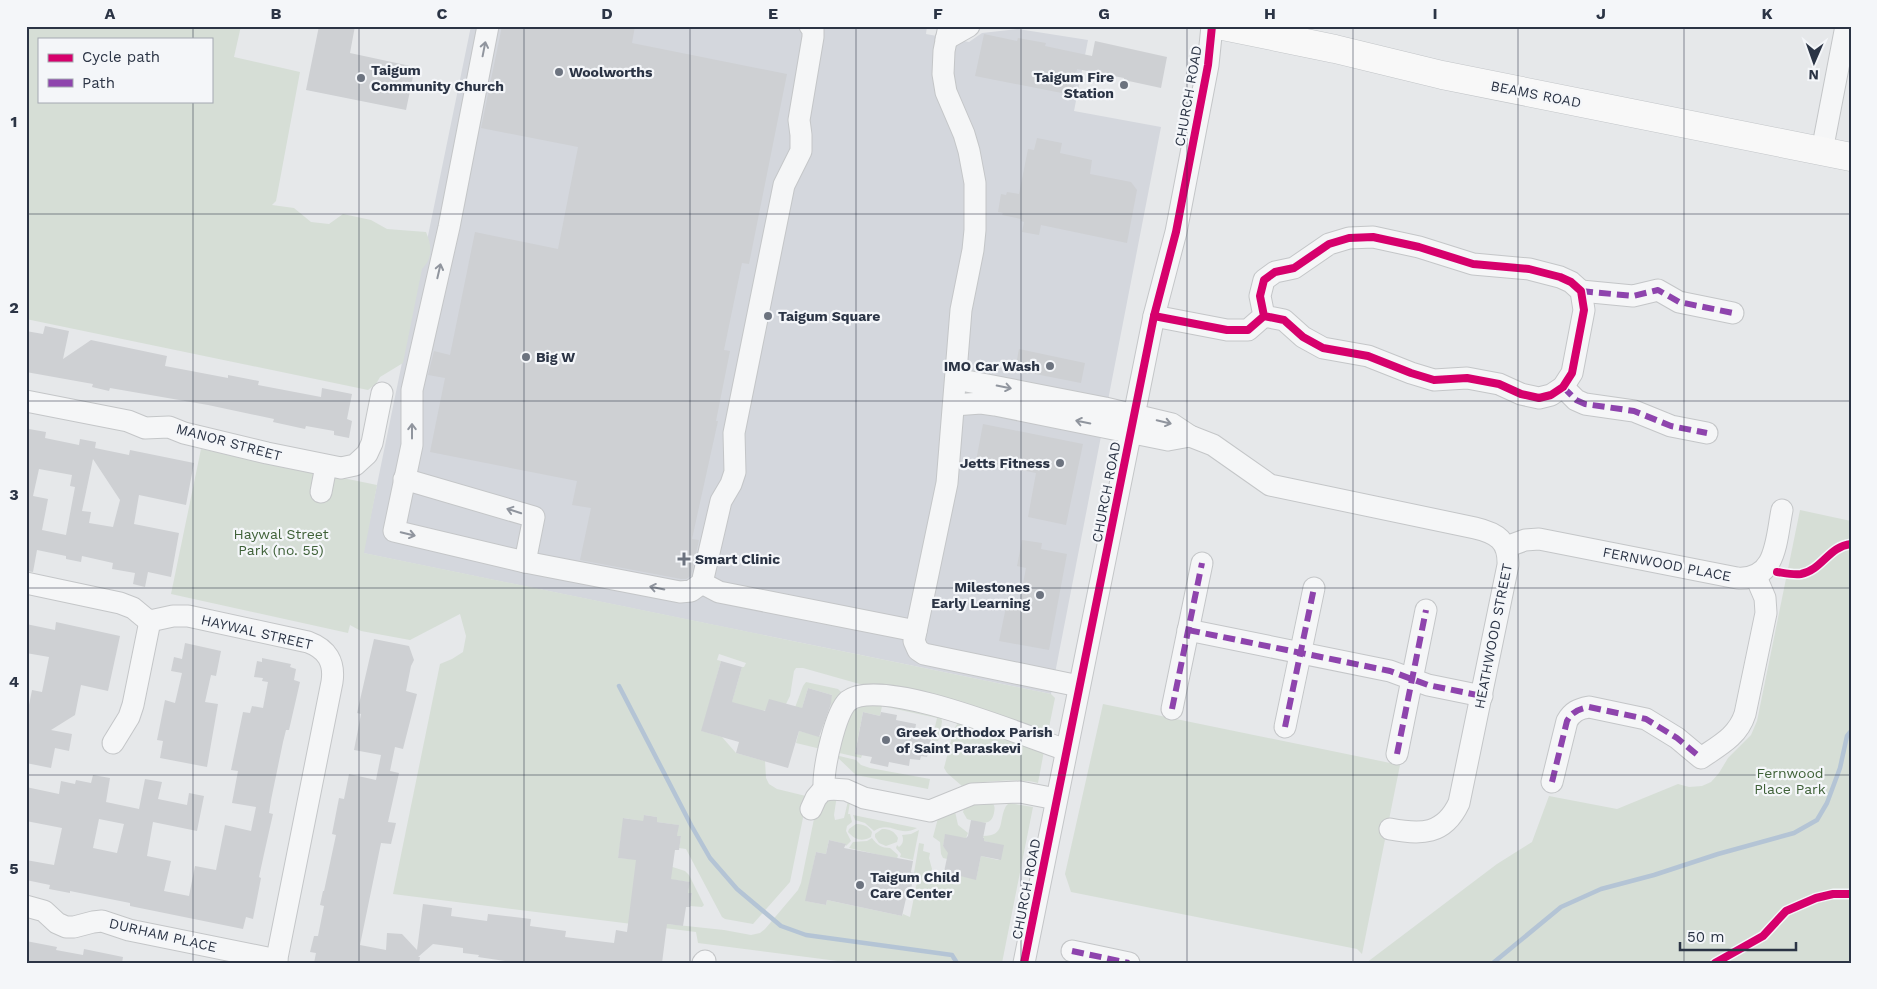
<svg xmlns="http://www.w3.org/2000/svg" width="1877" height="989" font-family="'Work Sans',sans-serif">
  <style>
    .built { fill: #d4d7dd }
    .green { fill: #d6ded6; fill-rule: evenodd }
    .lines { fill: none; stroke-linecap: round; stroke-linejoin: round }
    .stream { stroke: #b4c4d5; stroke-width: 4.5 }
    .building { fill: #ced0d3; fill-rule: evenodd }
    .minor-casing { stroke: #c4c6c8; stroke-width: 23 }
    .major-casing { stroke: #c2c5c8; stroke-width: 29 }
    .minor { stroke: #f5f6f7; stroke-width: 21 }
    .major { stroke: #f8f8f8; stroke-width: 28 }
    .quiet { stroke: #8e44ad; stroke-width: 6; stroke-dasharray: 12 6; stroke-linecap: butt }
    .cycleway-casing { stroke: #f4f6f9; stroke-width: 11 }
    .cycleway { stroke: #d6006c; stroke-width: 8 }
    .oneway { stroke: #90959e }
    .grid { fill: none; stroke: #2b3445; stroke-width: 1; stroke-opacity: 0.55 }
    .poi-dot { fill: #6c737f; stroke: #f4f6f9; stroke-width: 2 }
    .labels { text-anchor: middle; stroke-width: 4.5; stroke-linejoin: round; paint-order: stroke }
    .poi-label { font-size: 14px; font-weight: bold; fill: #2b3445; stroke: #f4f6f9; text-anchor: start }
    .street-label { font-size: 14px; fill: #2b3445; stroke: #f4f6f9 }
    .park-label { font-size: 14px; fill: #3f6138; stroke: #f4f6f9 }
    .neatline { fill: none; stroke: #2b3445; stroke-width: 2 }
    .grid-label { font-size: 16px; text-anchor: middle; font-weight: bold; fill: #2b3445 }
  </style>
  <rect width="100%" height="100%" fill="#e6e8ea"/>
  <!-- built -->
  <path class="built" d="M471,26h456l-1,8 43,8 13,-9 36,-4 70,11 -14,71 87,16 -110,567 -688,-141z"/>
  <!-- green -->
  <g class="green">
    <path d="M26,26h215l-7,31 66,15 -24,129 -4,4 22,3 17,14 18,2 14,-10 28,6 16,9 39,3c6,14 7,26 -4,37l-19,94 -23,14 -4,7 -8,6 -342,-71zM39,39h172v62h-172z"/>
    <path d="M201,449l176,36 -13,68 687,141 4,4 -8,39 -244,-69h-7l-2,3 -4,25 -4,8 -60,18 16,-55h2l2,-4 -27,-9 -2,6 4,1 -19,70 20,6 14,16 29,8 1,17 3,6 8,5 33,8 -5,11 -15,74 -37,42 -28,-5 -3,-2 -36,-68 -7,-1 2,-12h-4l1,-11 -21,-3v-5l-13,-2 -1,11 -7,-6 -12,-2 -6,40 13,1 1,-5 53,17 4,4 15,30 -2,2 -12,-1 2,-13h-4l1,-11 -21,-3 -10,44 66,7 27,5 9,-2 5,-4 33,-39 3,-7 15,-74 4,-7 17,-7 -3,20 1,5 9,-2 4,-17 2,1 -2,12h2l2,8 -5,4 -1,5 5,10 -5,5 -1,-2 -16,-4 -3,14 -10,-2 -10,49 20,4 1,-5 75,16 1,-2 7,3 8,-40 -4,-1v-3l5,-30 5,1 -1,7 7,2 -1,5 3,11 -5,13 6,1 4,-6 7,-5 32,7 5,-23 17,4 3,-2v-13l-17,-4 -1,-5c23,0 15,-15 23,-30l3,-3 24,4 -31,156h-149l-155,-20 -2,-11 -303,-38 47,-230 12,-5 11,-7 3,-16 -6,-22 -50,26 -49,-9 -11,-6 -2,8 -177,-39z"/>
    <path d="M1800,510l51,11v442h-485l131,-99 35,-22 17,-46 68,13 61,-25 11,3 13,-1 9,-4 8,-9 9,-15 23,-23 6,-14z"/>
    <path d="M806,682l32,7 3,3 -20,57 -25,-6 3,-12 24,6 8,-33h-1l2,-9 -24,-7 -8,27 -7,-2 10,-27z"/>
    <path d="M865,701l76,15 1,6 -4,19 -6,-1 5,-22 -55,-12 -2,10 -17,-4 -8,41 7,2 -1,3 -26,-6 11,-37z"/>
    <path d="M1103,704l297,61 -38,189 -5,-5 -286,-57 -6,-18z"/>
    <path d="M958,723l86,28 -6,32c-15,-5 -61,-2 -76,3l-15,-13 -3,-5 10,-39z"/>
    <path d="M835,755l21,5 5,5 9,3 60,11 -2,10 -72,-14z"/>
    <path d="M992,802c3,4 3,6 2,11 -3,15 -16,9 -27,6l-4,-7 2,-7z"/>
    <path d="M954,807l4,18 10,8 -2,5 -21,-2 -2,10 14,15 -14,-3 -2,-4 -1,-12 -7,-5 5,-19z"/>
    <path d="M853,815l64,13c-18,10 -27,-8 -43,3l-9,-8 -10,-3z"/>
    <path d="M856,824c7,0 12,2 16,8l-1,5c-9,5 -16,3 -23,-5l1,-3z"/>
    <path d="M882,829c8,0 12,2 16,9l-1,4 -11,4 -7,-3 -4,-6v-3z"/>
    <path d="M919,830l-6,30 -13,-3 1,-3 -5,-6 1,-3 2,2c4,-3 5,-7 3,-12l9,-1z"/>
    <path d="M872,838c5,7 10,10 18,10l8,7 -1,4 -48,-11 4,-6 14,-1z"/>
  </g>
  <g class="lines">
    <!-- stream -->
    <g class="stream">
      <path d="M619,686l72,139 19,33 27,31 44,37 25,9 146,20 5,8"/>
      <path d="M1493,963l68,-56 40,-18 53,-14 64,-21 76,-21 23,-13 10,-17 13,-35 7,-32 4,-5"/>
    </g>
  </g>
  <!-- building -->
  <g class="building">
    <path d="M319,26h36l-5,27 65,14 -9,43 -100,-20z"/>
    <path d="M502,26h133l-3,17 155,31 -38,190 -7,-1 -18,87 6,1 -14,70h2l-26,118 7,1 -8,36 -5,3h-5l-101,-19 11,-52 -19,-3 5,-24 -147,-29 15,-74 -17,-3 6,-24 16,4 25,-123 83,17 20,-102 -97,-19z"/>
    <path d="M984,34l33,7 1,-3 28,5 -1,3 47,10 3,-15 72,16 -6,31 -37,-8v-2l-47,-9 -5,26 -97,-19z"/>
    <path d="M1037,138l25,5 -2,10 32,7 -2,14 41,8 6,8 -10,53 -86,-18 -2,10 -17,-3 2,-10 -3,-1v-2l-19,-4 1,-2 -5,-1 3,-18 5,1 1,-3 12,2 9,-45 6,1z"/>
    <path d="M45,326l24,5 -6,28 28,-19 76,16 -2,10 63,12v-3l31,6 -1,4 63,12 1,-9 30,6 -5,25 5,2 -3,17 -15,-3v-4l-28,-5 -1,3 -32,-7 1,-3 -66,-14 -98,-17 -1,3 -17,-4 1,-3 -67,-12v-41l17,3z"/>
    <path d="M1019,349l66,14 -4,20 -66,-13z"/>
    <path d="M983,424l100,20 -17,81 -38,-8 8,-44 -60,-12z"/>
    <path d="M29,429l17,3 -1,6 34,7 1,-6 16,3 -1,6 34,7 1,-5 64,13 -8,42 -47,-10 -5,29 45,9 -8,44 -23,-5 -3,15 -12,-3 2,-11 -23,-4 1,-6 -31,-7 -1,6 -15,-3v-3l-29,-6 -4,22 -7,-1v-138l2,1zM93,459l27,41 -7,27 -24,-4 2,-11 -9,-1zM39,469l33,6 -2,11 5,1 -9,48 -24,-5 6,-31 -15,-3z"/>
    <path d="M1022,540l20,3 -1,6 26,5 -18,96 -50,-9 9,-44 12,2 6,-31 -9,-2z"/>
    <path d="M56,622l64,14 -12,55 -27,-6 -6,30 -24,15 21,4 -3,17 -14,-3 -4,20 -25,-5 3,-19h-3v-24l6,-30 10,2 7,-35 -23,-4v-29l29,6z"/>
    <path d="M374,639l35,7 5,14 -3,6 -5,25 11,3 -14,55 -8,-2 -5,24 9,2 -11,49 8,1 -5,21 -10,-1 -21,102 26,5 1,-17 15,1 15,16 6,-46 29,4 -1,8 36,5 1,-7 43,5 -1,7 36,5 -1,6 49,6 2,-13 11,2 9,-72 -18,-2 5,-40 20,3 1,-6 13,2v5l22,3 -2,11h4l-2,14h-4l-4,29 19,3 -2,11h4l-2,14h-4l-3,19 -16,-2 -5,39h-143l-41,-6 1,-2 -16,-2v-5l-30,-4 -15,13h2l-1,6h-105l2,-10 -6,-1 4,-16h4l6,-30 -4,-1 3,-14h1l12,-56 -4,-1 7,-36 5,1 5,-25 27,6 5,-25 -27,-5 7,-36 -4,-1z"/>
    <path d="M185,643l36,8 -5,25 -5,-1 -6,27 13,2 -11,63 -47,-9 3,-17 -6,-1 8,-40 10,3 7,-30 -11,-2 3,-14 8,2z"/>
    <path d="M262,658l29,6 -1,3 6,2 -2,11 6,2 -11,48h-3l-3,12 -12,58 -2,13 4,1 -9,40 -5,23 2,1 -8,41 -7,-2 -3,12 -113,-23v-3l-60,-12v2l-21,-4 1,-4 -24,-5v-20l28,5 8,-37 -36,-7v-34l33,7 2,-13 14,3 1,-4 15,3 2,-8 17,3 -4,24 33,7 6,-30 17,3 -4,17 29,6 2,-12 15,3 -7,35 -44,-9 -6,34 24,5 -7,30 25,5 6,-30 21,4 9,-45 26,6 5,-24 -24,-4 6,-32 -7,-1 12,-58 7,1 2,-7 11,2 5,-26 -6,-1 1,-3 -9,-1 3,-16 5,1zM99,819l25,5 -7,29 -24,-5z"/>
    <path d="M721,661l21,6 -10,35 33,9 4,-12 33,9 6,-20 24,7 -1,9 -12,33 -20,-6 -11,37 -52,-15 3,-11 -38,-11z"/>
    <path d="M863,712l17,4 1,-4 16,3 -1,5 20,4 -1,7 10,2 -1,4 7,2 -4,18 -6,-1 -1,4 -10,-1 -1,7 -20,-4 -1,5 -18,-4 2,-6 -17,-3z"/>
    <path d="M971,820l15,3 -3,15h1v3l20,4 -3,15 -20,-4 -5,24 -32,-8 4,-19 -5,-7 2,-12 21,4 2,-2z"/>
    <path d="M829,840l17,4 -2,4 69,13 -2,11 3,1 -4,22 -3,-1 -5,22 -75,-16 -1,5 -21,-4 11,-49 10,2z"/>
    <path d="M26,941l31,6 -1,3 27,5 1,-6 39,8 -1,6h-96z"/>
  </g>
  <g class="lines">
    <defs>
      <g id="minor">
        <path d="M488,26l-39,201 -37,163v55l-18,86 131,31 155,30 11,-1 11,-8 19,-82 10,-17 4,-12 -1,-39 50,-248 17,-34v-16l-2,-15 14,-83v-8l-3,-3"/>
        <path d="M949,26l-5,25 -1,23 3,18 18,42 5,17 6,32v47l-2,20 -12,60 -14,173 -33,158 4,9 6,4 155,32"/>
        <path d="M946,39l23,-13"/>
        <path d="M1822,151l24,-125"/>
        <path d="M1581,291l52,5 25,-6 21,12 54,11"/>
        <path d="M1154,316l73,14h21l16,-14 -4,-20 4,-16 11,-8 19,-4 35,-24 20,-6 24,-1 46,10 54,17 56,5 31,8 11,5 10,9 3,19 -12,63 -9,14 -12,8 -12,3 -18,-4 -22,-10 -32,-6 -33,2 -23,-7 -43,-17 -45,-8 -20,-11 -19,-17 -20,-4"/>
        <path d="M956,379l149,29 67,16 18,12 23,9 57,40 205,43c22,5 34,13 33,37l-49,238c-15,32 -38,32 -69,26"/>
        <path d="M1563,387l13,13 9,4 49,7 37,15 36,7"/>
        <path d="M26,401l102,20 17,7 24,-1 15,6 83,20 74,15 14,-3 12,-11 5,-11 10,-50"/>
        <path d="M954,405l27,-2 14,2 173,35 22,-4"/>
        <path d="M404,479l130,38 -9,45"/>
        <path d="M321,492l5,-26"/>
        <path d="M1506,547l19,-7 14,-1 198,39c40,3 39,-39 45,-68"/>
        <path d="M26,583l94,20 13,5 12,10 5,3 23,-5h15l120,26c19,7 27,20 24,40l-56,281"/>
        <path d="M702,583l17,9 197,39"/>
        <path d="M1188,630l202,41 38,14 54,11"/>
        <path d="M1172,709l30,-146"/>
        <path d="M1285,727l29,-139"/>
        <path d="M113,743l16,-26 4,-12 17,-84"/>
        <path d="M1397,754l29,-144"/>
        <path d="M1552,782l15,-61c5,-9 11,-12 22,-14l57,12 31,19 24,20c19,-13 37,-22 44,-44l21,-101 -1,-15 -9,-21"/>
        <path d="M831,789l-7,-5c0,-18 11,-71 24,-83 32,-26 179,36 218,49"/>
        <path d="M811,809l5,-11 6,-7 9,-2 15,1 18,8 66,13 42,-17 48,-2 36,7"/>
        <path d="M26,906l18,5 13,12 9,4h8l19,-5 9,-1 27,9 148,30"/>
        <path d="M1072,951l57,12"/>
        <path d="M703,963l2,-2"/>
        <path d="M1024,963l130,-647 22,-84 32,-167 4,-39"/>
      </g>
      <path id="major" d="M1223,26l112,23 107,26 409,82"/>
    </defs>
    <!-- minor casing -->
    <use href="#minor" class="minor-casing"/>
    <!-- major casing -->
    <use href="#major" class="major-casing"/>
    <!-- minor -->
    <use href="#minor" class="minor"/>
    <!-- major -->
    <use href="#major" class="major"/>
    <!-- quiet -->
    <g class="quiet">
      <path d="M1581,291l52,5 25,-6 21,12 54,11"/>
      <path d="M1563,387l13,13 9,4 49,7 37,15 36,7"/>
      <path d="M1188,630l202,41 38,14 54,11"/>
      <path d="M1172,709l30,-146"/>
      <path d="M1285,727l29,-139"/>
      <path d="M1397,754l29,-144"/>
      <path d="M1552,782l15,-61c5,-9 11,-12 22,-14l57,12 31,19 24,20"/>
      <path d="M1072,951l57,12"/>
    </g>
    <defs>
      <g id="cycleway">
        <path d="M1154,316l73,14h21l16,-14 -4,-20 4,-16 11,-8 19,-4 35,-24 20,-6 24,-1 46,10 54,17 56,5 31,8 11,5 10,9 3,19 -12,63 -9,14 -12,8 -12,3 -18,-4 -22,-10 -32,-6 -33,2 -23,-7 -43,-17 -45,-8 -20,-11 -19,-17 -20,-4"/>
        <path d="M1777,572c7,1 16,3 24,2 21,-4 28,-28 50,-30"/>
        <path d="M1024,963l130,-647 22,-84 32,-167 4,-39"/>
        <path d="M1715,963l48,-27 23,-25 30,-13 17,-4h18"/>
      </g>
    </defs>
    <!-- cycleway casing -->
    <use href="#cycleway" class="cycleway-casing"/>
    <!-- cycleway -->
    <use href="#cycleway" class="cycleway"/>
  </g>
  <!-- one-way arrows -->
  <defs><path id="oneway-shaft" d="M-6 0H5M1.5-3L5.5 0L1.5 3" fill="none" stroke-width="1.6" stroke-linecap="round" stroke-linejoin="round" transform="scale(1.25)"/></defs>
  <g class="oneway">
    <use href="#oneway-shaft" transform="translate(484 49) rotate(-79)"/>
    <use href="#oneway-shaft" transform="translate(439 271) rotate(-77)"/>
    <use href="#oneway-shaft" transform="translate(1004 387) rotate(11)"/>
    <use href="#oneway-shaft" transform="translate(1083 422) rotate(-169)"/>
    <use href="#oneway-shaft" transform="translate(1164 422) rotate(13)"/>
    <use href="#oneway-shaft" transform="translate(412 431) rotate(-90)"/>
    <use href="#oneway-shaft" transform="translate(514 511) rotate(-162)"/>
    <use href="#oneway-shaft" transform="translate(408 534) rotate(13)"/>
    <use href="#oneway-shaft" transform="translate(657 588) rotate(-169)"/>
  </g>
  <!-- grid -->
  <path class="grid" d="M193,26v13M359,26v937M524,26v937M690,26v937M856,26v937M1021,26v937M1187,26v937M1353,26v937M1518,26v937M1684,26v937M193,101v862M26,214h1825M26,401h1825M26,588h1825M26,775h1825"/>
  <!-- markers -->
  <g class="poi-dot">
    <circle cx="559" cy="72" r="5"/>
    <circle cx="361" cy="78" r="5"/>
    <circle cx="1124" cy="85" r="5"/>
    <circle cx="768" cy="316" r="5"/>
    <circle cx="526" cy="357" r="5"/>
    <circle cx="1050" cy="366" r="5"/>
    <circle cx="1060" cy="463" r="5"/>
    <path d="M681.5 551.5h5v5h5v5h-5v5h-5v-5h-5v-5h5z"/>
    <circle cx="1040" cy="595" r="5"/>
    <circle cx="886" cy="740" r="5"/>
    <circle cx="860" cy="885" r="5"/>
  </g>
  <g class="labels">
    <!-- poi labels -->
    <g class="poi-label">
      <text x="371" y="75">Taigum<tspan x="371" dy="16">Community Church</tspan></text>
      <text x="569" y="77">Woolworths</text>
      <text x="1114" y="82" text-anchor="end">Taigum Fire<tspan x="1114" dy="16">Station</tspan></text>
      <text x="778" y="321">Taigum Square</text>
      <text x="536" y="362">Big W</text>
      <text x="1040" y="371" text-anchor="end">IMO Car Wash</text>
      <text x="1050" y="468" text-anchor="end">Jetts Fitness</text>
      <text x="695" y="564">Smart Clinic</text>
      <text x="1030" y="592" text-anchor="end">Milestones<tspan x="1030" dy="16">Early Learning</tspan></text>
      <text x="896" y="737">Greek Orthodox Parish<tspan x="896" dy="16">of Saint Paraskevi</tspan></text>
      <text x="870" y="882">Taigum Child<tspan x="870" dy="16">Care Center</tspan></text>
    </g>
    <!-- street labels -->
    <g class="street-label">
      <text transform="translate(1536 94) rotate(11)" y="5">BEAMS ROAD</text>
      <text transform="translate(1188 96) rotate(-80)" y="5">CHURCH ROAD</text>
      <text transform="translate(229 442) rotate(15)" y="5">MANOR STREET</text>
      <text transform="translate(1106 492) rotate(-79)" y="5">CHURCH ROAD</text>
      <text transform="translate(1667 564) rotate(11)" y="5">FERNWOOD PLACE</text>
      <text transform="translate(257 632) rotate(13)" y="5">HAYWAL STREET</text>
      <text transform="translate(1493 636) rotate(-79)" y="5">HEATHWOOD STREET</text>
      <text transform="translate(1026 889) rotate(-79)" y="5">CHURCH ROAD</text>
      <text transform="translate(163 935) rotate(13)" y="5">DURHAM PLACE</text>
    </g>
    <!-- park labels -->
    <g class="park-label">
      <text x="281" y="539">Haywal Street<tspan x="281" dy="16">Park (no. 55)</tspan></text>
      <text x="1790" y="778">Fernwood<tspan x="1790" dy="16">Place Park</tspan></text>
    </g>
  </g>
  <!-- border -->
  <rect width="1877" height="989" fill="none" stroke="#f4f6f9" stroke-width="55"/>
  <!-- legend -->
  <rect x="38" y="38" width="175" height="65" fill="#f4f6f9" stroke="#a4a8b1"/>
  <rect x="48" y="54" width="25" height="8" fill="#d6006c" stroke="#a4a8b1"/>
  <text x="82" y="62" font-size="15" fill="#2b3445">Cycle path</text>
  <rect x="48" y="79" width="25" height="8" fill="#8e44ad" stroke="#a4a8b1"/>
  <text x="82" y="88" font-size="15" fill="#2b3445">Path</text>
  <!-- north arrow -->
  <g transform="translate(1814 62) rotate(182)" stroke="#f4f6f9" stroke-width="4" paint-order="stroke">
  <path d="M0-4L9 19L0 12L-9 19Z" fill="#2b3445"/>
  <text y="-8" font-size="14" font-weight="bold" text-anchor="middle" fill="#2b3445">N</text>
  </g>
  <!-- scale -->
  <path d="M1680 942v8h116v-8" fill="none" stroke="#2b3445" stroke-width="2.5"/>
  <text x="1687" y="942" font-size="15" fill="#2b3445" stroke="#f4f6f9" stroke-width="4" paint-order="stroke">50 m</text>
  <rect x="28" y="28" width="1822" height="934" class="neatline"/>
  <g class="grid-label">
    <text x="110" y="19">A</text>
    <text x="276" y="19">B</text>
    <text x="442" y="19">C</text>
    <text x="607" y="19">D</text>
    <text x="773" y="19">E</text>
    <text x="938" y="19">F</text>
    <text x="1104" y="19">G</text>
    <text x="1270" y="19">H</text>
    <text x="1435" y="19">I</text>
    <text x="1601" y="19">J</text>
    <text x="1767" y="19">K</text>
    <text x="14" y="127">1</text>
    <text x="14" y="313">2</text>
    <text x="14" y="500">3</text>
    <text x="14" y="687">4</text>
    <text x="14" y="874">5</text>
  </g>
</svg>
